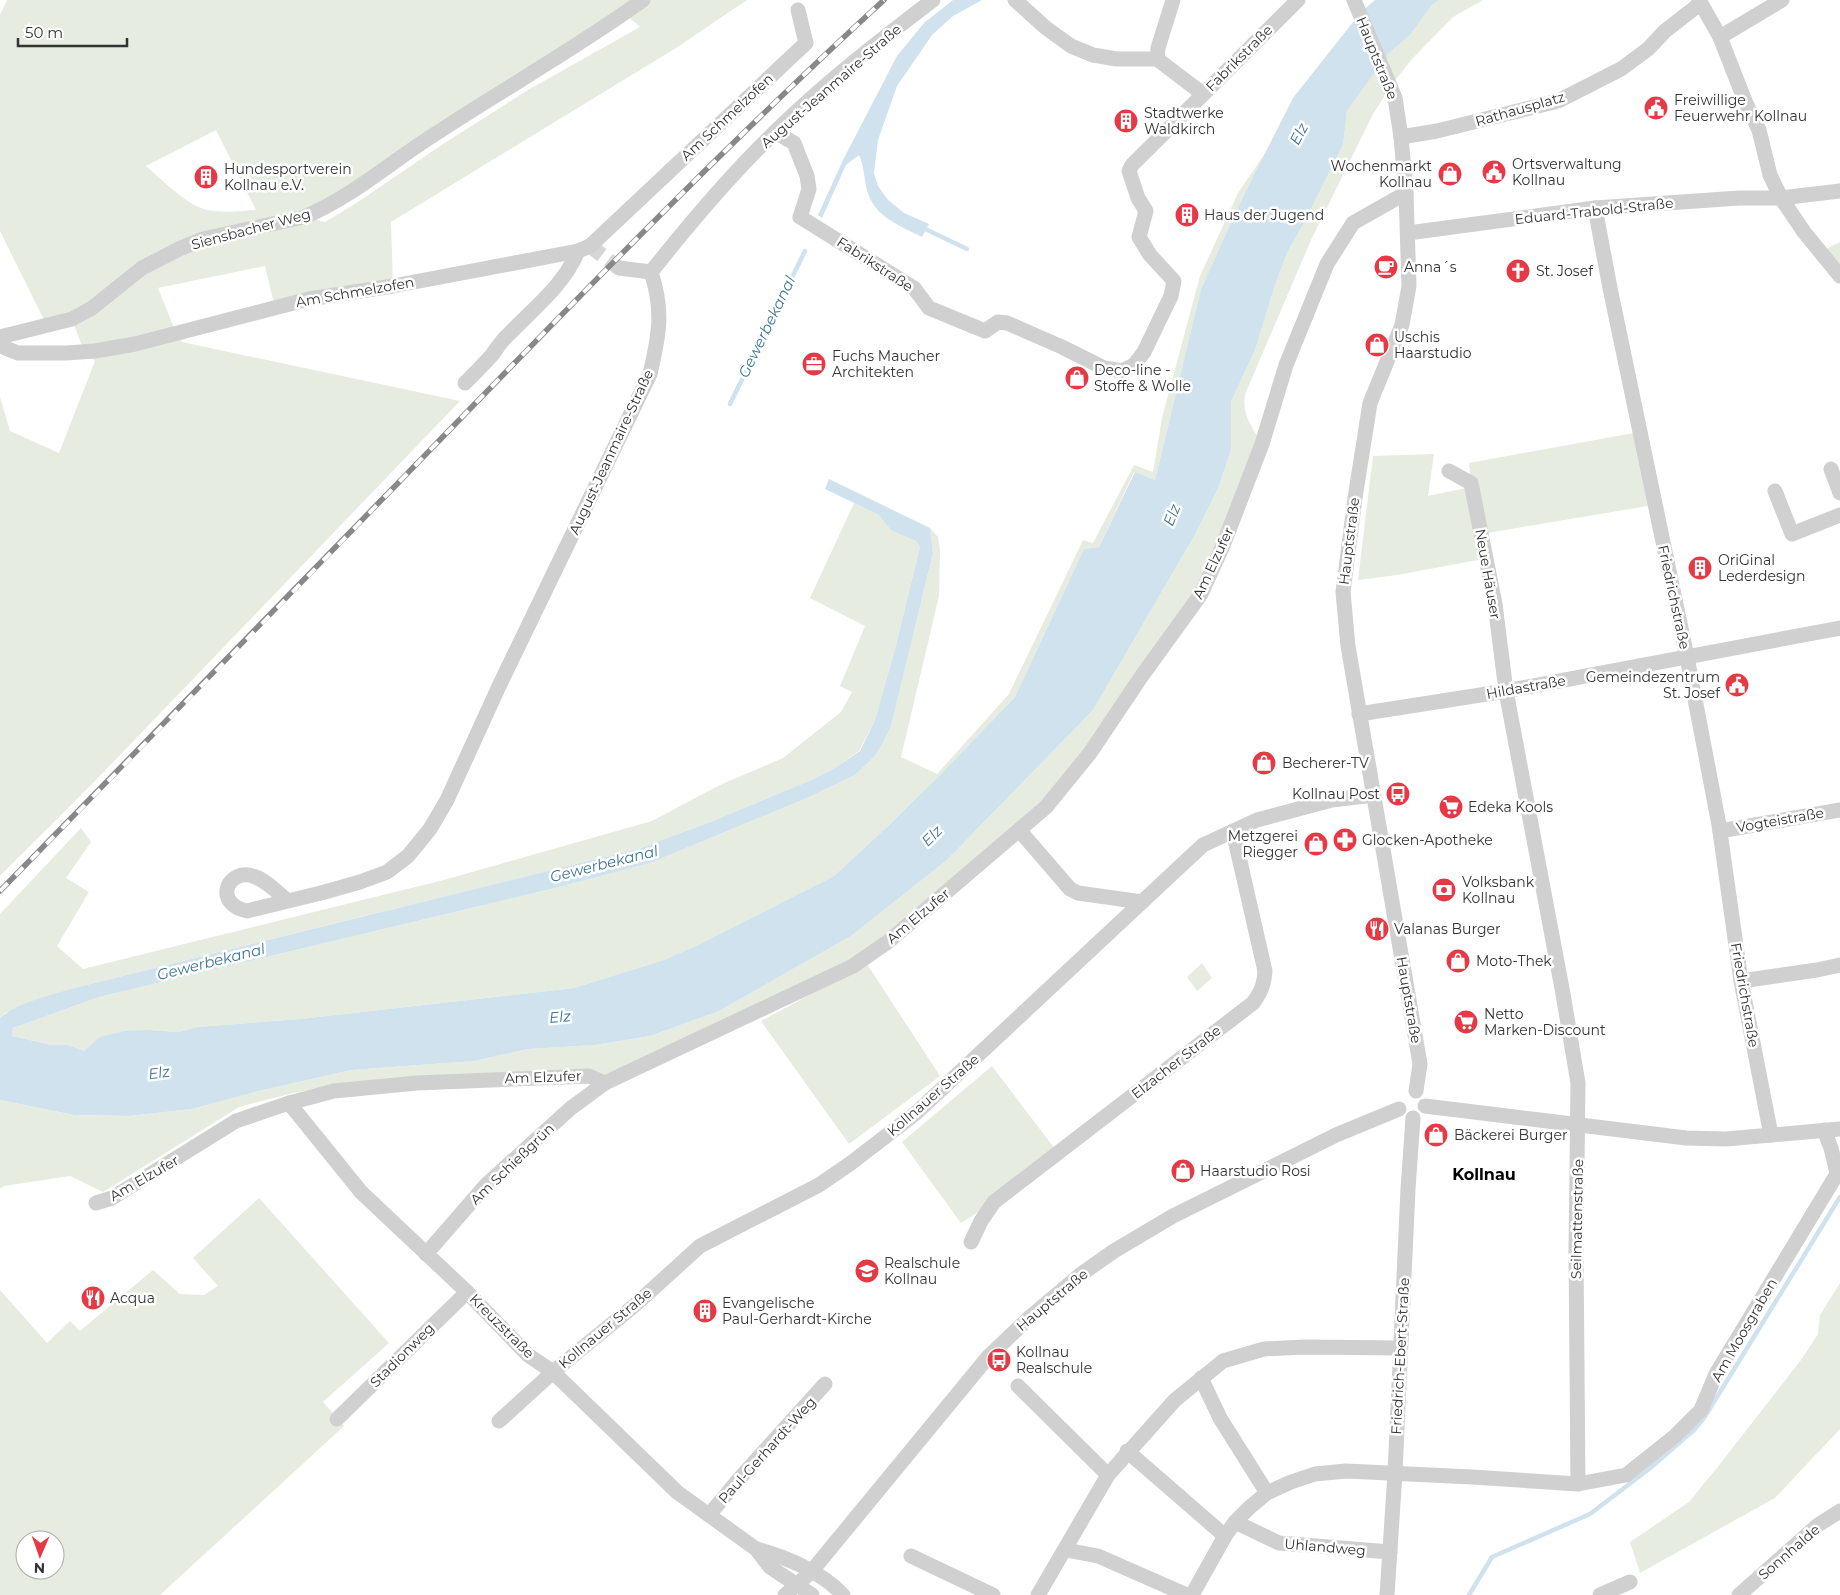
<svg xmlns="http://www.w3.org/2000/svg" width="1840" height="1595" font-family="Montserrat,sans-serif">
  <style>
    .green { fill: #e6ecdf; fill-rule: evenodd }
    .water { fill: #cfe2ee }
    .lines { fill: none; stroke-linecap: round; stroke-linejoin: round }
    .stream { stroke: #cfe2ee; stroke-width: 4.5 }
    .minor-tunnel { stroke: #d6d6d6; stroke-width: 15; stroke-dasharray: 15 8; stroke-linecap: butt }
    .minor { stroke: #d0d0d0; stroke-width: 15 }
    .rail-casing { stroke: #888; stroke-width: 5.5 }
    .rail { stroke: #fff; stroke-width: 4; stroke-dasharray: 11; stroke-linecap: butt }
    .labels { text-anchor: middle; stroke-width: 5; stroke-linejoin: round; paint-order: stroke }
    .street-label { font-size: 14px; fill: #333; stroke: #fff }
    .poi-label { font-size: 14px; fill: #333; stroke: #fff; text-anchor: start }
    .water-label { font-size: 15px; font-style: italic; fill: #3f7597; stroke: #fff }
    .quarter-label { font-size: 16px; font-weight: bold; fill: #000; stroke: #fff }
  </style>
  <rect width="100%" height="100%" fill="#fff"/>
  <!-- green -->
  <g class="green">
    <path d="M7,0h740l-71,48 -285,174 2,64 -118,22 -10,-42 -107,22 18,45 6,9 278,59 -364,379 -96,96v-479l10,34 49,22 36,-92 -11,-9 -12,-33 -26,5 -46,-93v-216zM625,13l15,14 -112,63 -88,56 -85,58 -30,18 -21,-5 -8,-7 20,2zM216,130l40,80c-19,1 -44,5 -62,-5 -17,-10 -33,-26 -48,-39z"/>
    <path d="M1439,0h44l-30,17 -41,42 -19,24 -20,31 -62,126 -65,152c-6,20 6,35 16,52l-61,150 -134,188 -178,159 -284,142 -287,5 -25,5 -54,14 -136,85 -33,-16 -66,10 -4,3v-89l74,15 55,1 63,-7 67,-18 92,-21 123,-9 54,-12 67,-4 55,-9 69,-25 132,-75 96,-76 146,-150 104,-179 22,-45 12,-36v-48l24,-52 20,-65 13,-34 16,-28 39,-78 4,-34 42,-58 21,-18 21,-29z"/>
    <path d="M1268,149l-30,58 -37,82 -46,191 -21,-8 -35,75 -15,2 -69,148 -72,75 -55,54 -54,50 -136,69 -34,15 -90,28 -274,31 -103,8 -18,5 -30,-2 -65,21 -16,-6h-16l-40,-9 1,-8 86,-31 456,-109 95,-25 157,-65 48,-23 19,-18 9,-14 8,-17 42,-173 -3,-25 8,9 2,12 -1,47 -38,161 36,17 72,-80 74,-154 10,3 41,-78 19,7 9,-54 38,-142 38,-83z"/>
    <path d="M1840,242v34l-20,-24z"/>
    <path d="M1639,432l15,73 -173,29 -10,-51 -2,-20z"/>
    <path d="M1434,454l-6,42 38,-8 12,72 -81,15 -39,5 15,-124z"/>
    <path d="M854,503l25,12 4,4 28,20 5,2 4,6 -25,102 -20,71 -16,31 -24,17 -26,13 -99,41 -69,26 -571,141 -65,24 -5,5v-104l81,-86 10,14 -25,36 23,14 -32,54 26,23 361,-89 208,-59 68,-36 63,-27 58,-46 11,-20 -12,-6 25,-60 -55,-28z"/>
    <path d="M1202,963l10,15 -15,13 -10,-14z"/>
    <path d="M867,964l73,112 -91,68 -88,-123z"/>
    <path d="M992,1066l66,87 -64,49 -33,21 -59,-81z"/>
    <path d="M259,1198l130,145 -66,59 21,24 -184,169h-160v-305l47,53 23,-22 10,10 73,-61 27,24 24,1 14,-9 -25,-28zM25,1540h30v30h-30z"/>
    <path d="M1840,1283v146l-65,69 -135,75 -10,-31 59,-40 31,-38 81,-104 17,-26 2,-19z"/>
  </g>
  <!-- water -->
  <g class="water">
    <path d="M953,0h29l-29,16 -21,19 -35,51 -19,54 -4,33 4,13 10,14 16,13 25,11 -7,13c-23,-12 -48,-20 -55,-47 -3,-11 -3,-25 -8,-35l-13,10 -24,53 -4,-3 25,-55 54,-104 27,-33z"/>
    <path d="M1375,0h64l-8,6 -21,29 -21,18 -42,58 -4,34 -39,78 -16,28 -13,34 -20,65 -24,52v48l-12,36 -22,45 -104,179 -146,150 -96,76 -132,75 -69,25 -55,9 -67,4 -54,12 -123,9 -92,21 -67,18 -63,7 -55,-1 -74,-15v-82c17,-15 49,-22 70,-29l571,-141 69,-26 99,-41 26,-13 25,-17 15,-31 20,-71 25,-102 -4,-6 -25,-11 -12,-15 -54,-26 4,-10 101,49 3,25 -42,173 -8,17 -9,14 -19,18 -48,23 -157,65 -95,25 -456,109 -86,31 -1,8 40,9h16l16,6 16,-14 25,-6 24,-1 30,2 18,-5 103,-8 274,-31 90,-28 34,-15 136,-69 54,-50 55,-54 72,-75 69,-148 15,-2 36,-75 20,8 46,-191 37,-82 55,-109 68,-86z"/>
  </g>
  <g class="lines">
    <!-- stream -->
    <g class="stream">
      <path d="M921,227l46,22"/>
      <path d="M730,404l75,-153"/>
      <path d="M1469,1595l23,-38 98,-43 59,-45 45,-39 10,-12 136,-221"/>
    </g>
    <!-- minor-tunnel -->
    <path class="minor-tunnel" d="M590,246l29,22"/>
    <!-- minor -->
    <g class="minor">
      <path d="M1015,0l31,28 25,18 22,9 24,4h40l46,35"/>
      <path d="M1354,0l41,98 6,39 5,56 3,93 -7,39 -32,78 -15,95 -12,94 5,54 72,418 -4,27"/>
      <path d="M1699,0l21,37 25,64 14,29 11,45 11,23 23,34 36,44"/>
      <path d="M1720,37l62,-37"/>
      <path d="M1157,59l1,-11 15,-48"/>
      <path d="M775,132l19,11 13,33 2,13 -9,28 114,71 15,20 56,23 13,-9 9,1 55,24 42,21 18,3 12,-6 10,-13 27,-56 3,-15 -24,-26 -11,-18 7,-26 -8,-13 -9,-27 3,-6 166,-165"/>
      <path d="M1401,137l36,-6 121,-30 63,-32 27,-20 17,-18 36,-28"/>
      <path d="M1595,208l15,80 77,369 32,168 22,156 30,154"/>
      <path d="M1408,233l187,-25 144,-10h42l59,-7"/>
      <path d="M619,268l32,4"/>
      <path d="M651,272c39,-49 79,-97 124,-140 49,-48 104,-91 158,-132"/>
      <path d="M0,337l72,-18 20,-11 50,-40 37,-19 24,-10 101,-22c46,-19 86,-54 128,-81 70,-46 143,-87 211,-136"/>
      <path d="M0,343l5,5 13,5h48l29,-2 40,-7 174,-45 84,-13 185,-35 12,-5 216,-203 -8,-33"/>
      <path d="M465,383c9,-9 18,-18 27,-28 5,-7 10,-15 17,-21 25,-26 55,-49 69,-83"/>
      <path d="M1831,469l9,24"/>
      <path d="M1449,471l22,12 24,121 11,87 57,303 15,89 -2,168 2,233"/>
      <path d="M1775,491l17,43 48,-19"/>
      <path d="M1359,714l147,-23 334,-63"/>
      <path d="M1019,830l51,59 8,4 64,9"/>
      <path d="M1720,831l120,-21"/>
      <path d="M288,901c-11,-9 -22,-21 -35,-25 -26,-8 -40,28 -6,35l74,-18 39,-11 27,-10 21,-16 22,-27 17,-29 53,-116 150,-310c9,-39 14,-63 1,-102"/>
      <path d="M1741,981l76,-11 23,-5"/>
      <path d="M289,1103l72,89 106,100 61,63 25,17 124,120 79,57 14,18 42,28"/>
      <path d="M1425,1106l261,32 40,1 114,-10"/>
      <path d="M1824,1130l7,18 6,25"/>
      <path d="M96,1203l16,-5 124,-77 53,-18 45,-12 83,-8 172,-7 16,7"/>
      <path d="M971,1242l10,-21 13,-19 259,-199c8,-11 11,-18 12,-32l-32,-140"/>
      <path d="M426,1254l61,-70 84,-76 34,-25 248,-117 36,-25 157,-134 44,-54 51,-76 60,-83 21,-46 40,-104 24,-79 41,-101 26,-41 53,-30"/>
      <path d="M1201,1378l19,40 47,75"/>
      <path d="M1018,1386l90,89"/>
      <path d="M337,1419l130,-127"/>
      <path d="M499,1421l54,-49 82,-67 65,-59 119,-61 32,-22 65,-50 287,-268 54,-25 75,-20 41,-5"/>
      <path d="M1127,1451l98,85"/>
      <path d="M709,1515l31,-37 85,-94"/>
      <path d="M1235,1522l44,21 111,9"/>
      <path d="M756,1549c30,8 66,23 87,46"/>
      <path d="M1066,1550l32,6 89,39"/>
      <path d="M911,1556l82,39"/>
      <path d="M785,1595l26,-23 177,-215 41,-39 51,-43 34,-24 59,-35 163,-81 63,-26"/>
      <path d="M1038,1595l70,-120 67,-75 48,-39 41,-12 40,-2 96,1"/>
      <path d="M1192,1595l33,-59 10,-14 15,-15 17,-14 24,-11 24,-8 31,-3 126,6 106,7 48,-9 49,-39 26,-26 15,-36 124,-205"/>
      <path d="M1387,1595l8,-122 13,-284 5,-71"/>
      <path d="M1600,1595l30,-13"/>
      <path d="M1739,1595l79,-70 22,-14"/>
    </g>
    <defs>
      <path id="rail" d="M0,891c134,-136 268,-273 401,-411 158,-163 315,-326 483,-480"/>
    </defs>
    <!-- rail casing -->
    <use href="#rail" class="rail-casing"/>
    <!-- rail -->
    <use href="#rail" class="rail"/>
  </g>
  <!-- icons -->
  <defs>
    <symbol id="civic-disc" viewBox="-11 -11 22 22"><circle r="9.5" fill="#e63946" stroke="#fff"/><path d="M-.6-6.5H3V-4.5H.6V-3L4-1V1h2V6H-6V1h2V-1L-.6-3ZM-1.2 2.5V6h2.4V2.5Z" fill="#fff"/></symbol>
    <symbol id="building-disc" viewBox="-11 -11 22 22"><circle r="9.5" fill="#e63946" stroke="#fff"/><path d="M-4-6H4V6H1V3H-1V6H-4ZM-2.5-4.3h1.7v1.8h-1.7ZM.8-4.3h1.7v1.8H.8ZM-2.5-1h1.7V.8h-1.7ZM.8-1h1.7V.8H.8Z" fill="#fff"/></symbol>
    <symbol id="shop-disc" viewBox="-11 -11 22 22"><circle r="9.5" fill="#e63946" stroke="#fff"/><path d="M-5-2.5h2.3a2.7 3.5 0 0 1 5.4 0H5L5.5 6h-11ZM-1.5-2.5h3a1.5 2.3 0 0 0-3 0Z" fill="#fff"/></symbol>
    <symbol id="cafe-disc" viewBox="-11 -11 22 22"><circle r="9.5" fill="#e63946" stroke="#fff"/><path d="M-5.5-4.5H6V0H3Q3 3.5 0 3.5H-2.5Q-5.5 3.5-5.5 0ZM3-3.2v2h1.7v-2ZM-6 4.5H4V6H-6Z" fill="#fff"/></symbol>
    <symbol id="church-disc" viewBox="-11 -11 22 22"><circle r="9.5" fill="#e63946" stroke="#fff"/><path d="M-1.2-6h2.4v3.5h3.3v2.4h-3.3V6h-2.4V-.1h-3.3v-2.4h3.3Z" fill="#fff"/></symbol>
    <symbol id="office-disc" viewBox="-11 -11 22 22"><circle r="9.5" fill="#e63946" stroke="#fff"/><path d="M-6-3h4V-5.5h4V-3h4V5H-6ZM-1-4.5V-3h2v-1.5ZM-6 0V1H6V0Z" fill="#fff"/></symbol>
    <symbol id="bus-disc" viewBox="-11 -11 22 22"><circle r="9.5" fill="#e63946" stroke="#fff"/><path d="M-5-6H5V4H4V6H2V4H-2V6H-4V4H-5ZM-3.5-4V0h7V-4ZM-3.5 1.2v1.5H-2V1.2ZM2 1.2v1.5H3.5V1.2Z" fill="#fff"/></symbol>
    <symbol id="supermarket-disc" viewBox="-11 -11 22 22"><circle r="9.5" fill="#e63946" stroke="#fff"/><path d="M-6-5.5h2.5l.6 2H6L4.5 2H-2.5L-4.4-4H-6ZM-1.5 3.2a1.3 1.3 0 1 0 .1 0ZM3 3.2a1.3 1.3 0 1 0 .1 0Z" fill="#fff"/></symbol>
    <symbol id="pharmacy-disc" viewBox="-11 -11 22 22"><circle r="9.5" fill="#e63946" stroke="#fff"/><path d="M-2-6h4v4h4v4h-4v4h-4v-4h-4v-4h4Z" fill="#fff"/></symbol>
    <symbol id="bank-disc" viewBox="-11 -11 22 22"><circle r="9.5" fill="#e63946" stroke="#fff"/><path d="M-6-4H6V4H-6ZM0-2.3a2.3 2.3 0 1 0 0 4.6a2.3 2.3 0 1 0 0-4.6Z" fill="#fff"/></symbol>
    <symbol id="restaurant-disc" viewBox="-11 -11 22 22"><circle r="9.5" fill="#e63946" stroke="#fff"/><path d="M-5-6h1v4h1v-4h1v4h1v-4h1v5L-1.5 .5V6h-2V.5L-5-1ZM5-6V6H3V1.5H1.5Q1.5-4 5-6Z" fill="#fff"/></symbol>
    <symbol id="school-disc" viewBox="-11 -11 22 22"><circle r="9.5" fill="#e63946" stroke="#fff"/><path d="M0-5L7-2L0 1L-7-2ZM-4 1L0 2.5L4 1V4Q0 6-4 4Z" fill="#fff"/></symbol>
  </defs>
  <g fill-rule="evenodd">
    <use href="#civic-disc" x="1642" y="94" width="28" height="28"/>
    <use href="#building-disc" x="1112" y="107" width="28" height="28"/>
    <use href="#civic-disc" x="1480" y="158" width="28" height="28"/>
    <use href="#shop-disc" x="1436" y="160" width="28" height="28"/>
    <use href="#building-disc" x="192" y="163" width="28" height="28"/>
    <use href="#building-disc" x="1173" y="201" width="28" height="28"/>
    <use href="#cafe-disc" x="1372" y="253" width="28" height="28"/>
    <use href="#church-disc" x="1504" y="257" width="28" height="28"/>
    <use href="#shop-disc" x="1363" y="331" width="28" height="28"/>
    <use href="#office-disc" x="800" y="350" width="28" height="28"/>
    <use href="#shop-disc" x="1063" y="364" width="28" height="28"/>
    <use href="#building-disc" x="1686" y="554" width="28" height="28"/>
    <use href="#civic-disc" x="1723" y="671" width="28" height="28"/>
    <use href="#shop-disc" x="1250" y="749" width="28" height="28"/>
    <use href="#bus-disc" x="1384" y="780" width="28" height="28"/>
    <use href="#supermarket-disc" x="1437" y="793" width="28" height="28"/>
    <use href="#pharmacy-disc" x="1331" y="826" width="28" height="28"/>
    <use href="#shop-disc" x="1302" y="830" width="28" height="28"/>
    <use href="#bank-disc" x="1430" y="876" width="28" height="28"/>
    <use href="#restaurant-disc" x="1363" y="915" width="28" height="28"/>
    <use href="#shop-disc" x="1444" y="947" width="28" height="28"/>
    <use href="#supermarket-disc" x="1452" y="1008" width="28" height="28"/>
    <use href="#shop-disc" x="1422" y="1121" width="28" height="28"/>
    <use href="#shop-disc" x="1169" y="1157" width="28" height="28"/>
    <use href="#school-disc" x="853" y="1257" width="28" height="28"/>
    <use href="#restaurant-disc" x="79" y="1284" width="28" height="28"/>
    <use href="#building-disc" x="691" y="1297" width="28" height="28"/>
    <use href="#bus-disc" x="985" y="1346" width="28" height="28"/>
  </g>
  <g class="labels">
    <!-- street labels -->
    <g class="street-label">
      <text transform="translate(1239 58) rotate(-45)" y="5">Fabrikstraße</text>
      <text transform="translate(1377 58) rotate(68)" y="5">Hauptstraße</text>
      <text transform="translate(831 86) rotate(-41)" y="5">August-Jeanmaire-Straße</text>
      <text transform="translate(1520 109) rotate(-16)" y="5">Rathausplatz</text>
      <text transform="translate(727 117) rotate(-43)" y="5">Am Schmelzofen</text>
      <text transform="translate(1594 211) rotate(-6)" y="5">Eduard-Trabold-Straße</text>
      <text transform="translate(251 229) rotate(-15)" y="5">Siensbacher Weg</text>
      <text transform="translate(875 264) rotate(33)" y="5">Fabrikstraße</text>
      <text transform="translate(355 292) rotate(-10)" y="5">Am Schmelzofen</text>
      <text transform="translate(611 452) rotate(-65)" y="5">August-Jeanmaire-Straße</text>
      <text transform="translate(1349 541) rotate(-83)" y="5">Hauptstraße</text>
      <text transform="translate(1213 563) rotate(-65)" y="5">Am Elzufer</text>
      <text transform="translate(1488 574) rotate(80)" y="5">Neue Häuser</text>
      <text transform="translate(1674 597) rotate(78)" y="5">Friedrichstraße</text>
      <text transform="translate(1526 687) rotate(-10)" y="5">Hildastraße</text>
      <text transform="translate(1780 820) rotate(-10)" y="5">Vogteistraße</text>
      <text transform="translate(918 916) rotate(-40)" y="5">Am Elzufer</text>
      <text transform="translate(1745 995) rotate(80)" y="5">Friedrichstraße</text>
      <text transform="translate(1409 1000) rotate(80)" y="5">Hauptstraße</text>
      <text transform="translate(1176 1062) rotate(-38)" y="5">Elzacher Straße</text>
      <text transform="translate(543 1077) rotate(-2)" y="5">Am Elzufer</text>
      <text transform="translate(933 1095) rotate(-41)" y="5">Kollnauer Straße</text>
      <text transform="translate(512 1164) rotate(-44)" y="5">Am Schießgrün</text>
      <text transform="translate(144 1178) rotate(-30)" y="5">Am Elzufer</text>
      <text transform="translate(1577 1219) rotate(-89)" y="5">Seilmattenstraße</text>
      <text transform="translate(1052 1300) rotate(-40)" y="5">Hauptstraße</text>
      <text transform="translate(502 1326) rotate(45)" y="5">Kreuzstraße</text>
      <text transform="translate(605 1328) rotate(-40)" y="5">Kollnauer Straße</text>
      <text transform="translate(1744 1330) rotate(-60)" y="5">Am Moosgraben</text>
      <text transform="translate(402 1355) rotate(-45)" y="5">Stadionweg</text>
      <text transform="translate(1400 1356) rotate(-87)" y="5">Friedrich-Ebert-Straße</text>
      <text transform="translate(767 1450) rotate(-48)" y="5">Paul-Gerhardt-Weg</text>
      <text transform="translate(1325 1547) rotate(5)" y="5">Uhlandweg</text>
      <text transform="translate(1789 1552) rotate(-41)" y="5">Sonnhalde</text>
    </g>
    <!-- poi labels -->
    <g class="poi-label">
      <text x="1674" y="105">Freiwillige<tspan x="1674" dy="16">Feuerwehr Kollnau</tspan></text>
      <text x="1144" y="118">Stadtwerke<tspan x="1144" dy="16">Waldkirch</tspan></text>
      <text x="1512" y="169">Ortsverwaltung<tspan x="1512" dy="16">Kollnau</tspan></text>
      <text x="1432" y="171" text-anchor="end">Wochenmarkt<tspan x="1432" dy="16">Kollnau</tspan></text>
      <text x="224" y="174">Hundesportverein<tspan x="224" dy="16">Kollnau e.V.</tspan></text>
      <text x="1204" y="220">Haus der Jugend</text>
      <text x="1404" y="272">Anna´s</text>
      <text x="1536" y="276">St. Josef</text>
      <text x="1394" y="342">Uschis<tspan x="1394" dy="16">Haarstudio</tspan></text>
      <text x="832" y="361">Fuchs Maucher<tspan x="832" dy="16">Architekten</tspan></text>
      <text x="1094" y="375">Deco-line -<tspan x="1094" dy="16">Stoffe &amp; Wolle</tspan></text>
      <text x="1718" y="565">OriGinal<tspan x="1718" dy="16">Lederdesign</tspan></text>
      <text x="1720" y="682" text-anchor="end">Gemeindezentrum<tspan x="1720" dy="16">St. Josef</tspan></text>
      <text x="1282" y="768">Becherer-TV</text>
      <text x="1380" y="799" text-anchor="end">Kollnau Post</text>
      <text x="1468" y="812">Edeka Kools</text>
      <text x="1298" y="841" text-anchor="end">Metzgerei<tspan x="1298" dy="16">Riegger</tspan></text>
      <text x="1362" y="845">Glocken-Apotheke</text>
      <text x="1462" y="887">Volksbank<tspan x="1462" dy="16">Kollnau</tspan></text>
      <text x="1394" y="934">Valanas Burger</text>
      <text x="1476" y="966">Moto-Thek</text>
      <text x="1484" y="1019">Netto<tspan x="1484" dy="16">Marken-Discount</tspan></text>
      <text x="1454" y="1140">Bäckerei Burger</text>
      <text x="1200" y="1176">Haarstudio Rosi</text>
      <text x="884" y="1268">Realschule<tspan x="884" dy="16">Kollnau</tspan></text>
      <text x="110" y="1303">Acqua</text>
      <text x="722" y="1308">Evangelische<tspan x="722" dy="16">Paul-Gerhardt-Kirche</tspan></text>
      <text x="1016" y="1357">Kollnau<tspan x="1016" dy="16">Realschule</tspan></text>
    </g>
    <!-- water labels -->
    <g class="water-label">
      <text transform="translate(1299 134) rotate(-62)" y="5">Elz</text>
      <text transform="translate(767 327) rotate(-64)" y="5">Gewerbekanal</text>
      <text transform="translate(1172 515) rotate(-68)" y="5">Elz</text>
      <text transform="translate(932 836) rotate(-45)" y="5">Elz</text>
      <text transform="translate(604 864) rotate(-14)" y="5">Gewerbekanal</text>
      <text transform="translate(211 962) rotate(-14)" y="5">Gewerbekanal</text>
      <text transform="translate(560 1017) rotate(-5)" y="5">Elz</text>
      <text transform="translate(159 1073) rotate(-8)" y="5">Elz</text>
    </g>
    <!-- quarter labels -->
    <g class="quarter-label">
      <text x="1484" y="1180">Kollnau</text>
    </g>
  </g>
  <!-- north arrow -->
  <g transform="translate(40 1555) rotate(182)"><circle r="24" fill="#ffffff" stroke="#adadad"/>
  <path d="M0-4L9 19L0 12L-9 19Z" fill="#e63946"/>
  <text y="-8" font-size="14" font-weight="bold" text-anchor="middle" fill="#333333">N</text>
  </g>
  <!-- scale -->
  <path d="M18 38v8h109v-8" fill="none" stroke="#333333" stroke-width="2.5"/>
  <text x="25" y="38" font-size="15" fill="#333333" stroke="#ffffff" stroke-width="4" paint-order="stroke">50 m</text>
</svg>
